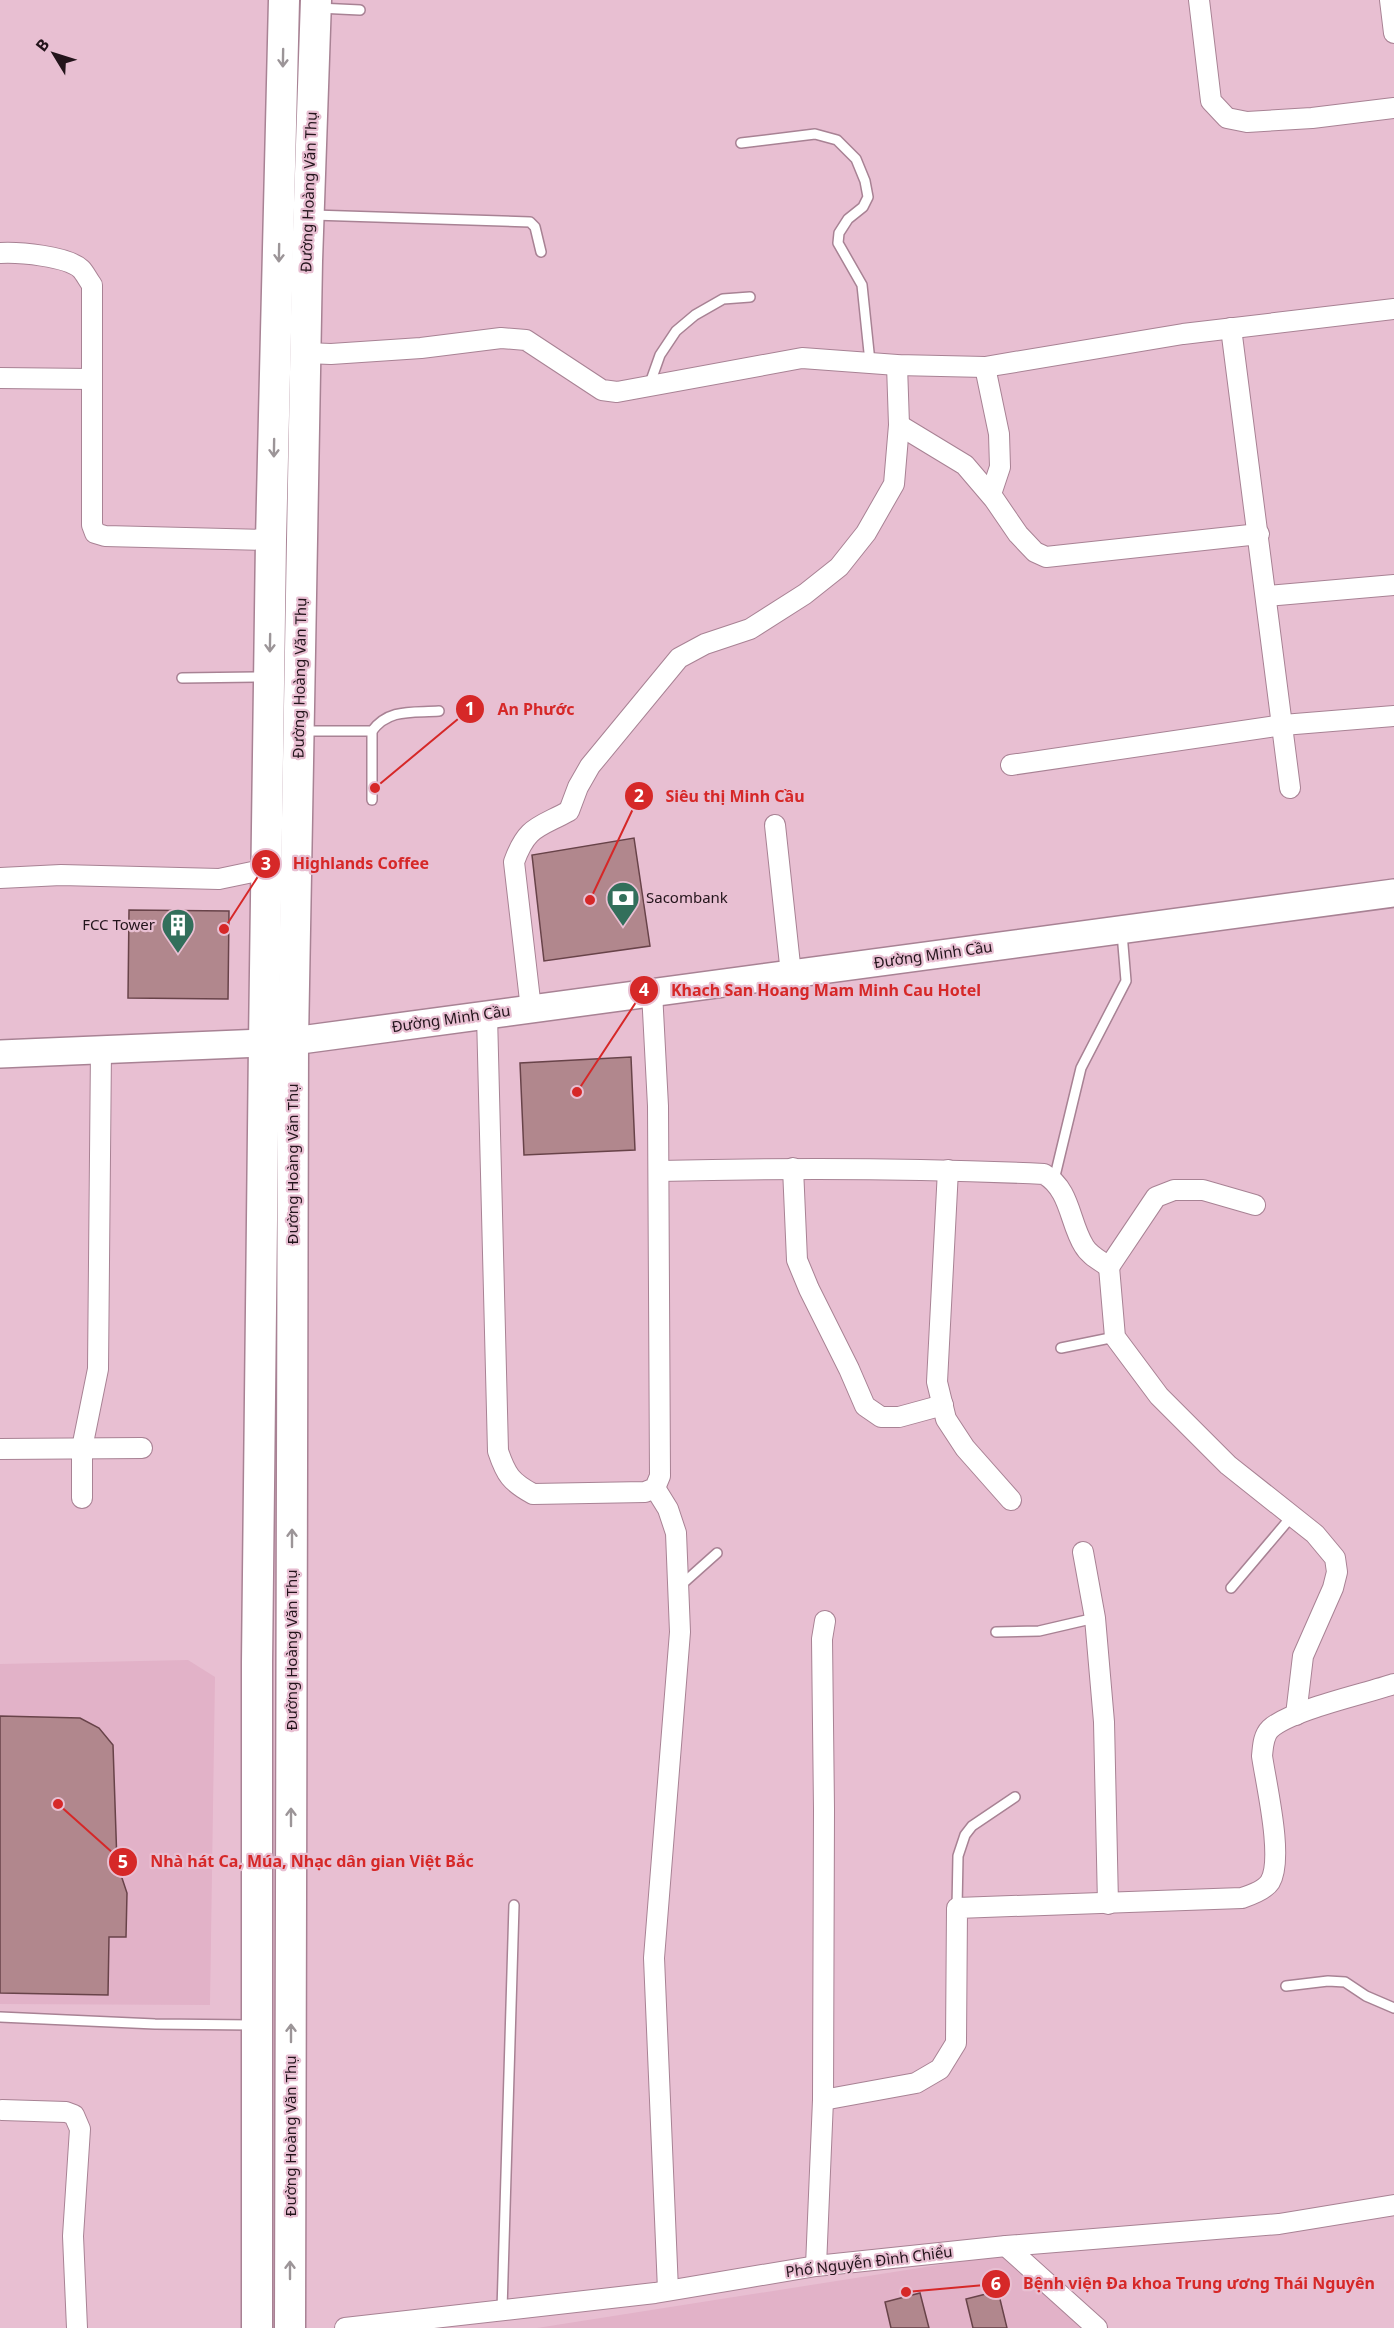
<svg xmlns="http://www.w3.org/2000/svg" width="1394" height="2328" font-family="'Noto Sans',sans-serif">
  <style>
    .built { fill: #e2b2c8 }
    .building { fill: #b1878d; stroke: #684349; stroke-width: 1.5 }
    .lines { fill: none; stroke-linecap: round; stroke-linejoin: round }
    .lane-casing { stroke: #a88294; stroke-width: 12 }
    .street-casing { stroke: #a88294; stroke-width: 22 }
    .secondary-casing { stroke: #a88294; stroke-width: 30 }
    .primary-casing { stroke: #a88294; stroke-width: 33 }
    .lane { stroke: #fff; stroke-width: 9 }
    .street { stroke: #fff; stroke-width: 20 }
    .secondary { stroke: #fff; stroke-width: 27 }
    .primary { stroke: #fff; stroke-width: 30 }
    .oneway { stroke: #9c9598 }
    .labels { text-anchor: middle; stroke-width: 4.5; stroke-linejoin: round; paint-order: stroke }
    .street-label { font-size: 15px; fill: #23141b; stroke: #e8bfd2 }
    .poi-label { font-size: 15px; fill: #23141b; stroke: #e8bfd2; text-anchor: start }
    .leader { fill: none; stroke: #d62828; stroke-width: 2 }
    .callout-dot { fill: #d62828; stroke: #e8bfd2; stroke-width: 2 }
    .mark-label { font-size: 18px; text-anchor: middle; font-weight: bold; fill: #fff }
    .callout-label { font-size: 16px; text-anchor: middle; font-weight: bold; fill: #d62828; stroke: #e8bfd2; stroke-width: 4.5; stroke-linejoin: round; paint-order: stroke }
  </style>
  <rect width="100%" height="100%" fill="#e8bfd2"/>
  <!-- built -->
  <g class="built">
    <path d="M188,1660l27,17 -5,328 -210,-1v-340z"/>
    <path d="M1002,2255l79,73h-544z"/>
  </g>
  <!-- building -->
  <g class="building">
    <path d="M634,838l16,108 -106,15 -12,-106z"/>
    <path d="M129,910l100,1 -1,88 -100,-1z"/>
    <path d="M631,1057l4,93 -111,5 -4,-92z"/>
    <path d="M0,1716l80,2 19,10 14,17 4,118 10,30 -1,44h-17l-1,58 -108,-2z"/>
    <path d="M998,2291l9,37h-34l-7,-29z"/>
    <path d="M920,2293l9,35h-38l-6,-26z"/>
  </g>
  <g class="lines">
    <defs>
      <g id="lane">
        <path d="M318,8l42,2"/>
        <path d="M741,143l74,-9 22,6 19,19 9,22 3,16 -5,10 -15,12 -9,14 -1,10 24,42 8,77"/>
        <path d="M313,215l217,7 5,5 6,25"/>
        <path d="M649,386l11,-31 16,-24 19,-16 28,-16 27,-2"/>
        <path d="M182,678l83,-1"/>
        <path d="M301,731h71c17,-23 41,-18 67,-20"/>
        <path d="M372,800v-69"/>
        <path d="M1054,1180l27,-112 45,-87 -4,-48"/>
        <path d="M1061,1348l54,-11"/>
        <path d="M680,1586l37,-33"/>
        <path d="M1231,1588l61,-72"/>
        <path d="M996,1632l43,-1 56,-13"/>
        <path d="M957,1908l1,-52 7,-21 7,-9 43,-29"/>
        <path d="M1286,1986l42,-5 17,1 21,14 28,12"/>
        <path d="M0,2017l155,7 97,1"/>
        <path d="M502,2310l12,-405"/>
      </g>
      <g id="street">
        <path d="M1199,0l12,101 16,17 20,4 65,-4 82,-10"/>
        <path d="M1390,0l4,33"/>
        <path d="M0,253c19,-1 67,3 81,16 4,4 7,11 11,16v240l3,8 10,3 166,4"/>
        <path d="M1231,328l59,460"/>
        <path d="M305,353l26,1 90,-6 80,-10 25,2 76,50 15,2 185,-34 95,7 88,2 198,-33 211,-25"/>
        <path d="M985,367l14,67 1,33 -9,27"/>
        <path d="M0,378l91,1"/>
        <path d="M899,425l66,40 29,34 24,35 17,18 11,5 213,-23"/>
        <path d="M1267,596l127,-11"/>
        <path d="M1011,765l272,-40 111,-9"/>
        <path d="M775,825l16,149"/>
        <path d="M0,878l61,-3 158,4 48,-10"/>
        <path d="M531,1009l-17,-147c13,-36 24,-34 55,-51l9,-24 12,-21 89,-108 26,-14 45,-15 55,-35 34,-27 27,-34 28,-49 5,-59 -2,-60"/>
        <path d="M487,1015l11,436c8,24 13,31 35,43l112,-2 10,-4 5,-12 -2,-370 -6,-114"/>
        <path d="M793,1168l4,92 12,29 40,80 16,37 16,11h18l44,-12"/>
        <path d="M948,1170l-11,212 9,37 19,29 46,52"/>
        <path d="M659,1171c128,-3 257,-3 385,3 27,16 25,48 40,72 5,9 17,15 25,21l47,-70 18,-7h29l52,15"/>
        <path d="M1109,1267l6,70 44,59 69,69 87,69 20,24 2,14 -4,16 -30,68 -7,59"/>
        <path d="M0,1449l142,-1"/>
        <path d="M655,1488l13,21 8,24 4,99 -26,326 14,332"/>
        <path d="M82,1498v-50l16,-79 3,-320"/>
        <path d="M1083,1552l12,66 9,104 4,182"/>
        <path d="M823,2100l93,-17 24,-14 16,-26 1,-135 285,-10c9,-3 23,-8 28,-16 14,-23 -4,-98 -8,-126 1,-9 1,-20 8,-27 20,-19 95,-35 124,-45"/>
        <path d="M2,2110l64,2 8,3 6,14 -7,107 4,92"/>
        <path d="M1006,2246l91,82"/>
        <path d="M816,2266l7,-166 1,-291 -2,-170 3,-18"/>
        <path d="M345,2328l310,-35 161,-27 190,-20 273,-22 115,-19"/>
      </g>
      <g id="secondary">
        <path d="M293,1041l1101,-148"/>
        <path d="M0,1054l264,-11"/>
      </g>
      <g id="primary">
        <path d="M257,2328v-665l7,-620 7,-503 13,-540"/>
        <path d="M290,2328l3,-1287 14,-780 9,-261"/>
      </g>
    </defs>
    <!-- lane casing -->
    <use href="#lane" class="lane-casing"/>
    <!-- street casing -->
    <use href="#street" class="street-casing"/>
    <!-- secondary casing -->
    <use href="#secondary" class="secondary-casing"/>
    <!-- primary casing -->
    <use href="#primary" class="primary-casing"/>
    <!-- lane -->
    <use href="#lane" class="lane"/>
    <!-- street -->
    <use href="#street" class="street"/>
    <!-- secondary -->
    <use href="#secondary" class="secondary"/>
    <!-- primary -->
    <use href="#primary" class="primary"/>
  </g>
  <!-- one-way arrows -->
  <defs><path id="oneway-shaft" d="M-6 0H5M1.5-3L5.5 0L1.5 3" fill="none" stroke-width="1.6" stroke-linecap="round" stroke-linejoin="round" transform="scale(1.5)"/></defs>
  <g class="oneway">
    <use href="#oneway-shaft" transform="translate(283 58) rotate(91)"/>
    <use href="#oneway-shaft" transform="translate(279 253) rotate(91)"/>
    <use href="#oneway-shaft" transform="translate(274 448) rotate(91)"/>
    <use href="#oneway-shaft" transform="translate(270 643) rotate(91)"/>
    <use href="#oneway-shaft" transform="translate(292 1538) rotate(-90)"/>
    <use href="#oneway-shaft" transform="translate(291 1817) rotate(-90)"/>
    <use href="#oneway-shaft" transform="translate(291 2033) rotate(-90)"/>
    <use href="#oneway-shaft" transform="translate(290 2270) rotate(-90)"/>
  </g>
  <!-- icons -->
  <defs>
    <symbol id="bank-pin" viewBox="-11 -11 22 30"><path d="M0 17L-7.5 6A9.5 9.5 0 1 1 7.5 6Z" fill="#326f5b" stroke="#e8bfd2"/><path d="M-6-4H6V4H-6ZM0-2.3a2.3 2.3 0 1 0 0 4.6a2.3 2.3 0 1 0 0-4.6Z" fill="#fff"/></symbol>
    <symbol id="building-pin" viewBox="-11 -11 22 30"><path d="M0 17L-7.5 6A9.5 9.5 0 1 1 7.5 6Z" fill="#326f5b" stroke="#e8bfd2"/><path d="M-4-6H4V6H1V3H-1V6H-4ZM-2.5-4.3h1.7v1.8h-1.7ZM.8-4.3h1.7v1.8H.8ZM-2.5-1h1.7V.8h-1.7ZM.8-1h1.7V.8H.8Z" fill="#fff"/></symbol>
  </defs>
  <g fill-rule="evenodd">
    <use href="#bank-pin" x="604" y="879" width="38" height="52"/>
    <use href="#building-pin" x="159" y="906" width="38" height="52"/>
  </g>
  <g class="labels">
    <!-- street labels -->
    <g class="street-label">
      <text transform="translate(309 192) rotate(-88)" y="5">Đường Hoàng Văn Thụ</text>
      <text transform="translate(300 678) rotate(-89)" y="5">Đường Hoàng Văn Thụ</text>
      <text transform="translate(933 955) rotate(-8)" y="5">Đường Minh Cầu</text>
      <text transform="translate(451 1019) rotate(-8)" y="5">Đường Minh Cầu</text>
      <text transform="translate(293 1164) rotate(-90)" y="5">Đường Hoàng Văn Thụ</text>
      <text transform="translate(292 1650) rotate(-90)" y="5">Đường Hoàng Văn Thụ</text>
      <text transform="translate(291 2136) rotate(-90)" y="5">Đường Hoàng Văn Thụ</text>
      <text transform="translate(869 2262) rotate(-7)" y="5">Phố Nguyễn Đình Chiểu</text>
    </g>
    <!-- poi labels -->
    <g class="poi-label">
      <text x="646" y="903">Sacombank</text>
      <text x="155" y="930" text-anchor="end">FCC Tower</text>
    </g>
  </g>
  <!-- callouts -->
  <path class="leader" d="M375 788L470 709M590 900L639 796M224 929L266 864M577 1092L644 990M58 1804L123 1862M906 2292L996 2284"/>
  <g class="callout-dot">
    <circle cx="375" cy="788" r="6"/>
    <circle cx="590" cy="900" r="6"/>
    <circle cx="224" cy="929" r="6"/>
    <circle cx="577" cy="1092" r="6"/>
    <circle cx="58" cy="1804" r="6"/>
    <circle cx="906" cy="2292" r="6"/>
    <circle cx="470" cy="709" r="15"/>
    <circle cx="639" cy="796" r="15"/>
    <circle cx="266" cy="864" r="15"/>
    <circle cx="644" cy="990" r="15"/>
    <circle cx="123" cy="1862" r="15"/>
    <circle cx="996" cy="2284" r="15"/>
  </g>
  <g class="mark-label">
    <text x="470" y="715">1</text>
    <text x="639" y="802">2</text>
    <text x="266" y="870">3</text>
    <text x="644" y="996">4</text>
    <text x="123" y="1868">5</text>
    <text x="996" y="2290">6</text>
  </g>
  <g class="callout-label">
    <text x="536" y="715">An Phước</text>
    <text x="735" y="802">Siêu thị Minh Cầu</text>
    <text x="361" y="869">Highlands Coffee</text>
    <text x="826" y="996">Khach San Hoang Mam Minh Cau Hotel</text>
    <text x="312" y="1867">Nhà hát Ca, Múa, Nhạc dân gian Việt Bắc</text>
    <text x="1199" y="2289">Bệnh viện Đa khoa Trung ương Thái Nguyên</text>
  </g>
  <!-- north arrow -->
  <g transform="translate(54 54) rotate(308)" stroke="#e8bfd2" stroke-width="4.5" paint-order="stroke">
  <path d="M0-4.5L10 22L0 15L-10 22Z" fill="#23141b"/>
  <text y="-9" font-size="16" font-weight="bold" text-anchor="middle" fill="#23141b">B</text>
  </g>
</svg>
